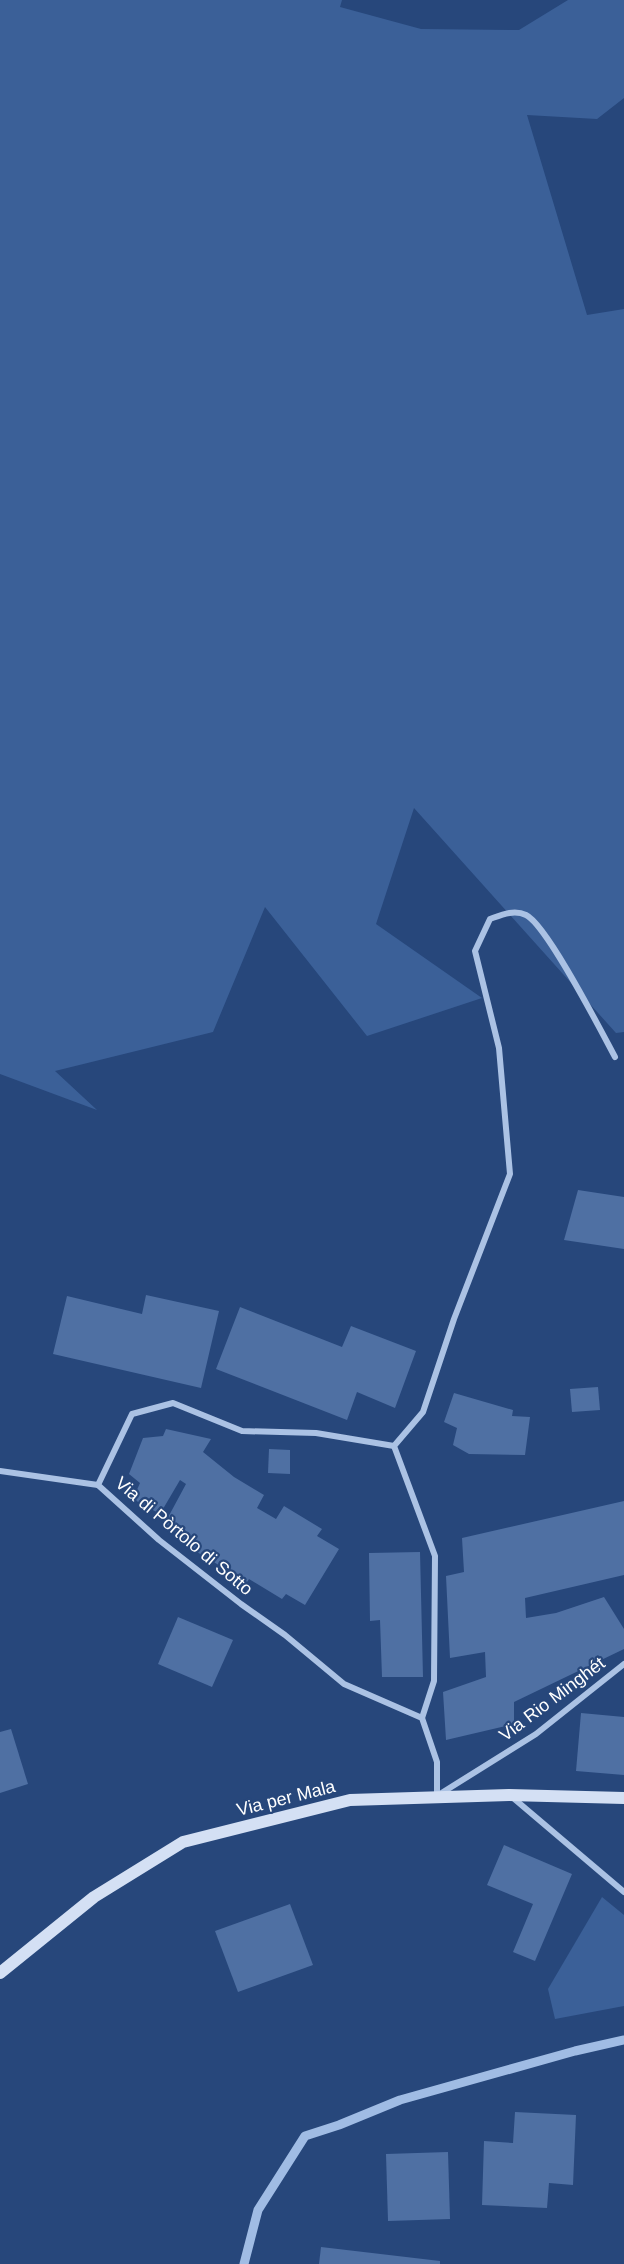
<svg xmlns="http://www.w3.org/2000/svg" width="624" height="2264" font-family="Arial,sans-serif">
  <style>
    .green { fill: #3b6098 }
    .lines { fill: none; stroke-linecap: round; stroke-linejoin: round }
    .stream { stroke: #a0bce4; stroke-width: 9 }
    .building { fill: #4f70a3 }
    .minor { stroke: #abc2e4; stroke-width: 6 }
    .secondary { stroke: #d4e0f4; stroke-width: 12 }
    .labels { text-anchor: middle; stroke-width: 4.5; stroke-linejoin: round; paint-order: stroke }
    .street-label { font-size: 18px; fill: #fff; stroke: #27477b }
  </style>
  <rect width="100%" height="100%" fill="#27477b"/>
  <!-- green -->
  <g class="green">
    <path d="M0,0h342l-2,7 81,22 98,1 49,-30h56v98l-27,21 -70,-4 60,200 37,-6v723l-8,1 -202,-225 -38,116 106,74 -115,38 -102,-129 -52,125 -158,39 42,39 -97,-36z"/>
    <path d="M602,1897l22,18v91l-69,13 -7,-30z"/>
  </g>
  <g class="lines">
    <!-- stream -->
    <path class="stream" d="M244,2264l14,-54 47,-74 34,-11 61,-25 175,-49 49,-11"/>
  </g>
  <!-- building -->
  <g class="building">
    <path d="M578,1190l46,7v52l-60,-9z"/>
    <path d="M146,1295l73,16 -18,77 -148,-34 14,-58 75,18z"/>
    <path d="M240,1307l102,40 9,-21 65,25 -21,57 -38,-16 -10,28 -131,-51z"/>
    <path d="M598,1387l2,23 -28,2 -2,-23z"/>
    <path d="M454,1393l59,17 -1,6 18,1 -5,38 -56,-1 -16,-9 4,-17 -13,-6z"/>
    <path d="M166,1429l45,10 -8,13 31,25 30,18 -7,13 19,11 8,-13 38,23 -5,7 22,13 -34,56 -19,-11 -4,5 -33,-20 -2,3 -55,-33 -27,-26 21,-39 -6,-4 -20,34 -27,-15 7,-16 -11,-9 14,-36 20,-2z"/>
    <path d="M269,1449l21,1v24l-22,-1z"/>
    <path d="M624,1501v74l-99,23 1,20 30,-5 48,-16 20,32v20l-110,53v22l-68,16 -3,-48 43,-15 -1,-25 -35,6 -4,-82 18,-4 -2,-34z"/>
    <path d="M420,1552l3,125h-41l-2,-57 -10,1 -1,-68z"/>
    <path d="M178,1617l55,23 -21,47 -54,-23z"/>
    <path d="M581,1713l43,4v58l-48,-4z"/>
    <path d="M11,1729l17,55 -28,9v-61z"/>
    <path d="M504,1845l68,29 -37,87 -22,-9 20,-48 -46,-19z"/>
    <path d="M290,1904l23,61 -75,27 -23,-61z"/>
    <path d="M515,2112l61,3 -3,70 -24,-2 -2,25 -65,-3 2,-64 29,2z"/>
    <path d="M448,2152l2,67 -62,2 -2,-67z"/>
    <path d="M321,2247l119,14v3h-121z"/>
  </g>
  <g class="lines">
    <!-- minor -->
    <g class="minor">
      <path d="M394,1446l-78,-13 -74,-2 -69,-28 -41,11 -34,71 61,55 82,64 44,31 59,49 78,34 15,44v34"/>
      <path d="M0,1471l98,14"/>
      <path d="M422,1718l12,-37 1,-125 -41,-110 29,-34 31,-93 56,-145 -11,-126 -24,-97 15,-32c11,-4 24,-10 36,-4 21,10 75,116 89,142"/>
      <path d="M440,1794l96,-60 88,-70"/>
      <path d="M512,1797l112,95"/>
    </g>
    <!-- secondary -->
    <path class="secondary" d="M0,1973l94,-76 89,-55 167,-42 159,-5 115,3"/>
  </g>
  <g class="labels">
    <!-- street labels -->
    <g class="street-label">
      <text transform="translate(184 1536) rotate(40)" y="6">Via di Pòrtolo di Sotto</text>
      <text transform="translate(552 1699) rotate(-37)" y="6">Via Rio Minghét</text>
      <text transform="translate(286 1798) rotate(-14)" y="6">Via per Mala</text>
    </g>
  </g>
</svg>
